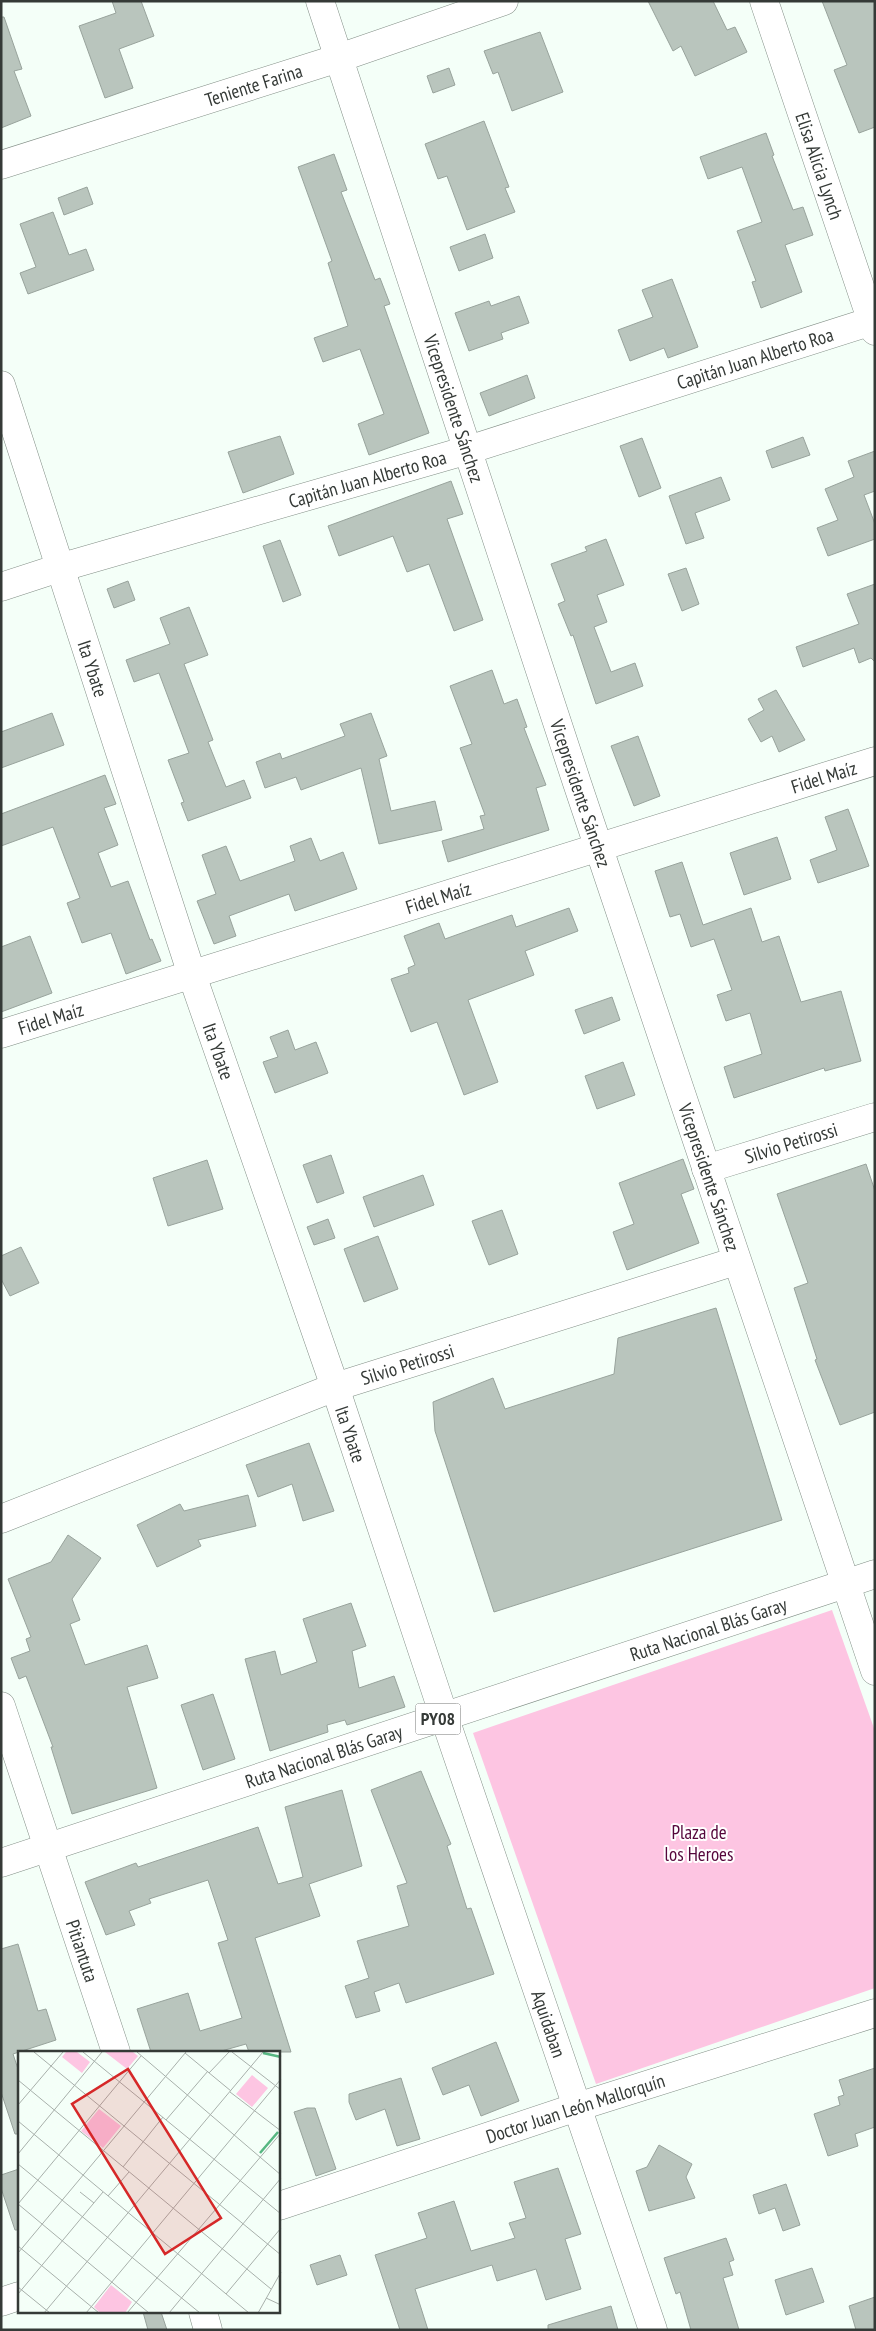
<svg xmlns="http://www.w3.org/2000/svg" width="876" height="2331" font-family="'PT Sans Narrow',sans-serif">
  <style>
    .green { fill: #fdc5e2 }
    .building { fill: #b9c5bd; stroke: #98a39c }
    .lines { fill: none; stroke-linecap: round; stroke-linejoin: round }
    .minor-casing { stroke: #838f87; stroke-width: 29 }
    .highway-casing { stroke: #838f87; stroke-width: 29 }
    .minor { stroke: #fff; stroke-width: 28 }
    .highway { stroke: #fff; stroke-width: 28 }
    .labels { text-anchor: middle; stroke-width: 4; stroke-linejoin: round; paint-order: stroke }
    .shield { fill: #fff; stroke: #727573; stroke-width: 1 }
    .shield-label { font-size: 18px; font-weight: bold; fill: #353a37 }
    .street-label { font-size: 19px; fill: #353a37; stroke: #fff }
    .park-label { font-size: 19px; fill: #55063b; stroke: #fff }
    .inset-river { fill: none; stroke: #57b782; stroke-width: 2.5 }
    .inset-road { fill: none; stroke: #a8b0ab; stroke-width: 1 }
    .view { fill: #d62828; fill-opacity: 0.15; stroke: #d62828; stroke-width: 2.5 }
    .inset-edge { fill: none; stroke: #353a37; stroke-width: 2.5 }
  </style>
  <rect width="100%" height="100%" fill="#f4fff8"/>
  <!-- green -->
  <path class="green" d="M832,1610l43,121v257l-279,96 -123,-351z"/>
  <!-- building -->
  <g class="building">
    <path d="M112,1h29l13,35 -35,13 14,39 -28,10 -26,-72 37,-13z"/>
    <path d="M648,1h65l14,29 8,-3 12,25 -52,24 -14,-30 -8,5z"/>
    <path d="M822,1h53v126l-16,6 -25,-63 13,-5z"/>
    <path d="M1,17h3l18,52 -8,2 17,45 -30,12z"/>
    <path d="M540,32l23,60 -51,19 -14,-39 -5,2 -9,-23z"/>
    <path d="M449,68l6,17 -22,8 -6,-17z"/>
    <path d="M484,121l25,66 -4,1 10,24 -48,18 -20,-54 -9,3 -13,-35z"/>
    <path d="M766,133l8,22 -2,1 21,54 10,-3 10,28 -28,10 17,47 -41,16 -9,-26 4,-1 -19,-50 25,-9 -20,-55 -34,12 -8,-22z"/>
    <path d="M334,154l13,36 -6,2 34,88 5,-2 10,26 -6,2 45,127 -60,22 -11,-31 26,-10 -24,-65 -37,13 -9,-24 34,-12 -20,-63 4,-2 -34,-94z"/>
    <path d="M87,187l6,17 -29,11 -6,-17z"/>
    <path d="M53,212l16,43 17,-6 8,21 -66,24 -8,-21 16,-6 -16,-43z"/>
    <path d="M485,234l8,24 -34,13 -9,-24z"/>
    <path d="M672,279l26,68 -30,11 -4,-10 -34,13 -12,-31 35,-13 -11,-27z"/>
    <path d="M519,296l10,27 -28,10 2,6 -34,12 -14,-38 34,-12 2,5z"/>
    <path d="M527,375l8,23 -46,18 -9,-23z"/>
    <path d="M280,436l14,38 -51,19 -15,-41z"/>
    <path d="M803,437l7,18 -38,13 -6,-17z"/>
    <path d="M642,438l19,50 -22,9 -19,-51z"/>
    <path d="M875,451v40l-11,4 11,29v15l-47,17 -11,-28 21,-8 -13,-31 29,-12 -6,-16z"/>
    <path d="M721,477l9,23 -35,13 9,25 -18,6 -17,-48z"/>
    <path d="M451,481l12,33 -16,5 36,101 -29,11 -25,-67 -22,8 -14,-36 -54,20 -11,-30z"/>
    <path d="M606,539l18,46 -27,10 10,27 -13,5 17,45 24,-9 8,23 -47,18 -23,-69 -2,1 -13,-32 7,-3 -14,-37 36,-13 -2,-4z"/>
    <path d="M280,540l21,55 -18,7 -20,-56z"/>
    <path d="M686,568l13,36 -17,7 -14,-37z"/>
    <path d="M128,581l7,19 -21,8 -7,-19z"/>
    <path d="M875,584v78l-4,-4 -12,5 -5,-15 -51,19 -7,-20 63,-23 -12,-30z"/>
    <path d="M189,607l19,48 -24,9 29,76 -5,2 18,45 18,-7 7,18 -63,23 -7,-18 3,-1 -16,-42 21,-7 -30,-80 -25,9 -8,-22 44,-16 -10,-26z"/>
    <path d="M492,670l12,34 13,-5 10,28 -3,1 22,57 -10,3 13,42 -101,32 -6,-21 42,-12 -4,-13 5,-1 -25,-67 12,-4 -22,-58z"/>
    <path d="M776,690l29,50 -26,12 -7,-16 -11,6 -13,-23 16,-9 -6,-11z"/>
    <path d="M52,713l12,32 -63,23v-36z"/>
    <path d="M371,713l16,43 -8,3 12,52 44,-10 7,29 -63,14 -18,-76 -60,22 -5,-13 -31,11 -9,-26 24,-9 2,6 63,-23 -5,-12z"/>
    <path d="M638,736l22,60 -26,10 -23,-60z"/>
    <path d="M105,775l11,29 -12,4 14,37 -20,8 13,34 17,-6 22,59 2,-1 9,22 -35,13 -15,-41 -29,10 -15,-40 13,-5 -27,-71 -52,19v-32z"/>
    <path d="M848,809l21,57 -51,17 -8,-23 27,-10 -12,-33z"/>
    <path d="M777,837l14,42 -47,16 -14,-42z"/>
    <path d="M311,838l9,23 23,-9 14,37 -62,22 -6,-17 -60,22 7,20 -22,8 -17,-43 19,-7 -14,-39 24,-9 14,35 55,-20 -5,-15z"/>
    <path d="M682,862l21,63 48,-17 11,34 17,-6 22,66 40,-11 20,70 -36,10 -1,-3 -90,30 -10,-31 38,-13 -12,-41 -24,8 -9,-26 15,-5 -18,-51 -23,8 -11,-33 -10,3 -15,-46z"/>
    <path d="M569,908l9,23 -53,20 9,24 -66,25 30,82 -34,13 -27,-73 -26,10 -20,-53 18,-6 -1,-5 7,-3 -11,-29 35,-13 6,16 67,-24 4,12z"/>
    <path d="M30,936l22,57 -51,19v-65z"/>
    <path d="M612,997l8,23 -36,14 -9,-24z"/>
    <path d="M288,1030l7,20 21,-8 12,31 -53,20 -12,-31 15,-5 -8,-20z"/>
    <path d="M623,1062l12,33 -38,14 -12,-33z"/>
    <path d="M331,1155l13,38 -27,10 -14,-38z"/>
    <path d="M683,1159l11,30 -13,5 18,49 -72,27 -14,-38 21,-8 -15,-41z"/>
    <path d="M207,1160l16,49 -55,17 -15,-48z"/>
    <path d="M866,1164l9,27v221l-35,13 -25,-65 2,-1 -23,-71 14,-5 -31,-89z"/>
    <path d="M423,1175l11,30 -60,22 -11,-30z"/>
    <path d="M502,1210l16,44 -29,11 -17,-44z"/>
    <path d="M328,1219l7,19 -21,7 -7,-18z"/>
    <path d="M378,1236l20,53 -34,13 -20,-53z"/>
    <path d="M21,1247l18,36 -29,13 -9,-17v-23z"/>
    <path d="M716,1308l66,212 -288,92 -59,-181 -2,-29 60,-24 12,31 109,-35 4,-36z"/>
    <path d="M309,1443l25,68 -31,10 -11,-37 -34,13 -12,-32z"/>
    <path d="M248,1495l8,31 -58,14 3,6 -44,21 -20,-42 43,-21 4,7z"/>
    <path d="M68,1535l33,23 -29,41 8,21 -10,4 15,41 62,-20 11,33 -31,9 30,101 -85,26 -21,-67h2l-27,-71 -7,3 -8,-21 19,-7 -4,-12 5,-2 -23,-58 43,-17z"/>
    <path d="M351,1603l15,43 -14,5 7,37 35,-12 11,31 -58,18 -2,-5 -18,5 1,7 -58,19 -25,-92 30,-8 6,24 36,-13 -14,-43z"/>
    <path d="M213,1694l22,65 -32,11 -22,-65z"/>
    <path d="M421,1771l30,73 -4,2 20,63 4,-1 23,66 -88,29 -7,-20 -25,9 6,19 -24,7 -11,-32 24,-8 -12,-37 52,-15 -12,-40 10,-3 -36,-93z"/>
    <path d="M342,1790l20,76 -53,18 11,32 -65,22 36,114h-42l-3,-8 -28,8h-67l-14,-43 51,-16 12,38 42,-13 -24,-75 10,-3 -20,-60 -59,19 2,4 -22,8 6,14 -29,10 -21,-53 51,-19 2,4 120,-40 20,57 25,-7 -18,-70z"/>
    <path d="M18,1944l20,67 8,-2 10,31 -43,14 6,18v62h-4l-14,-42v-143z"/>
    <path d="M496,2042l23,59 -38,15 -12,-31 -26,10 -11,-27z"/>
    <path d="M875,2068v59l-20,7 3,12 -30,10 -14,-42 26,-9 -2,-8 6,-2 -5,-15z"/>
    <path d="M401,2078l19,61 -23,7 -12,-37 -29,11 -7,-18v-8z"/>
    <path d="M307,2108h8l21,61 -20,7 -22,-64z"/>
    <path d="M659,2145l33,19 -6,13 9,21 -46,13 -13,-40 11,-4z"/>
    <path d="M558,2168l23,66 -16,5 16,50 -35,11 -10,-31 -39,12 -5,-16 -77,24 13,41h-28l-25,-75 52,-17 -9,-25 36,-12 17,50 44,-13 -6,-15 17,-5 -12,-36z"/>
    <path d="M19,2169v61h-4l-14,-42v-13z"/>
    <path d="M786,2184l14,41 -17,6 -8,-23 -16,6 -6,-19z"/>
    <path d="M726,2238l8,22 -5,2 4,13 -10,3 16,52h-48l-11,-38 -4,2 -12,-36z"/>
    <path d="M340,2255l7,20 -30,10 -7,-20z"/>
    <path d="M812,2268l12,34 -38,13 -11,-35z"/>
    <path d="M875,2297v33h-19l-7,-24z"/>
    <path d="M611,2306l7,24h-70v-5z"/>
    <path d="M143,2312h18l6,18h-19z"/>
  </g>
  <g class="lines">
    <defs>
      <g id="minor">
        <path id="s1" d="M320,1l257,782 298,888"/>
        <path id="s2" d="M764,1l111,330"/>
        <path id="s3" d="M1,165l338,-107 165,-57"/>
        <path id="s4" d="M1,385l191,590 143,412 109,329 209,614"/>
        <path id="s5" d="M1,587l58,-19 409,-118 407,-130"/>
        <path id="s6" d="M1,1034l874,-273"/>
        <path id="s7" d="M706,1169l169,-52"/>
        <path id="s8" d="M1,1519l334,-132 401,-126"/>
        <path id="s9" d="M1,1706l115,346"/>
        <path id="s10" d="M279,2206l298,-99 298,-94"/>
        <path d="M1,2302l18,-6"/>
        <path d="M203,2312l5,18"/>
      </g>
      <g id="highway">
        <path id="s11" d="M1,1863l874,-289"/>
      </g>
    </defs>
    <!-- minor casing -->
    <use href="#minor" class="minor-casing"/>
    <!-- highway casing -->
    <use href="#highway" class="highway-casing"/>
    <!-- minor -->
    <use href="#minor" class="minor"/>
    <!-- highway -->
    <use href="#highway" class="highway"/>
  </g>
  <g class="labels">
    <!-- shield labels -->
    <rect class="shield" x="415.5" y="1703.5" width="45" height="31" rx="4"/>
    <g class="shield-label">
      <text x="438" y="1725">PY08</text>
    </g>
    <!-- street labels -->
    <g class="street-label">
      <text dy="7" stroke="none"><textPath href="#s3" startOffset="265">Teniente Farina</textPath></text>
      <text dy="7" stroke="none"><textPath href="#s2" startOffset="174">Elisa Alicia Lynch</textPath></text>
      <text dy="7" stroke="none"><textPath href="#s5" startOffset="788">Capitán Juan Alberto Roa</textPath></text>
      <text dy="7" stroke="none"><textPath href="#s1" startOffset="429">Vicepresidente Sánchez</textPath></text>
      <text dy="7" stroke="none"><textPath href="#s5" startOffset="382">Capitán Juan Alberto Roa</textPath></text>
      <text dy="7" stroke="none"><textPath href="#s4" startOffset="298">Ita Ybate</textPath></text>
      <text dy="7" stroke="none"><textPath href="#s6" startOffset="862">Fidel Maíz</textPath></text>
      <text dy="7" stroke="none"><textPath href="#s1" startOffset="834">Vicepresidente Sánchez</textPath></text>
      <text dy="7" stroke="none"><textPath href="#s6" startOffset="458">Fidel Maíz</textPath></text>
      <text dy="7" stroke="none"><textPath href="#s6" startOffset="52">Fidel Maíz</textPath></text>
      <text dy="7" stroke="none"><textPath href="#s4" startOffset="701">Ita Ybate</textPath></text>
      <text dy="7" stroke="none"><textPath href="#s7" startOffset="89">Silvio Petirossi</textPath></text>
      <text dy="7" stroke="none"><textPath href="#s1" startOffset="1239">Vicepresidente Sánchez</textPath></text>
      <text dy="7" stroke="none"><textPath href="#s8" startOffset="435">Silvio Petirossi</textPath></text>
      <text dy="7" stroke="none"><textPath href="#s4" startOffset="1106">Ita Ybate</textPath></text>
      <text dy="7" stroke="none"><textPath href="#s11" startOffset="745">Ruta Nacional Blás Garay</textPath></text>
      <text dy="7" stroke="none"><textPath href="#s11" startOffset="340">Ruta Nacional Blás Garay</textPath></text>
      <text dy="7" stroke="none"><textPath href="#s9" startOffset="258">Pitiantuta</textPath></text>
      <text dy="7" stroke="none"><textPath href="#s4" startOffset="1728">Aquidaban</textPath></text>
      <text dy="7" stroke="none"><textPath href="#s10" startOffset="312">Doctor Juan León Mallorquín</textPath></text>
    </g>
    <!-- park labels -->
    <g class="park-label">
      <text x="699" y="1839">Plaza de<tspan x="699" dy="22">los Heroes</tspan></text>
    </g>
  </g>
  <!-- overview -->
  <g transform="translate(18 2051)">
    <rect width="262" height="262" fill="#f4fff8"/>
    <path d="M48,1h11l13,10 -8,11 -20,-16zM87,1h28l5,4 -11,13zM234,24l16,13 -16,19 -16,-13zM81,58l22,17 -18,22 -22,-17zM93,234l21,17 -7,11h-25l-6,-6z" fill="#fdc5e2"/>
    <path class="inset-river" d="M245,2l18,4M242,102l18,-21"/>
    <path class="inset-road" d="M16,1l247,203M65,1l198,162M119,1l144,123M214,1l49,38M167,2l46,38M191,22l20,-21M0,29l253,209M212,41l51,39M0,54l45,-53M148,69l42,-49M0,70l231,192M0,103l84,-102M0,113l182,149M105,116l40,-50M62,141l14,11M90,145l21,-24M0,153l123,-148M0,153l131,109M0,195l81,67M0,202l168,-201M0,236l32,26M0,243l85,-102M208,243l55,-66M248,247l15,7M26,262l219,-261M68,262l195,-234M109,262l154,-180M151,262l112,-135M240,262l23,-41"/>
    <path class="view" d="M110,18l93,149 -56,36 -93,-150z"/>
    <rect width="262" height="262" class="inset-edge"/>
  </g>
  <!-- border -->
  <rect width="876" height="2331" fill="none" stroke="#353a37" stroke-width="5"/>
</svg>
